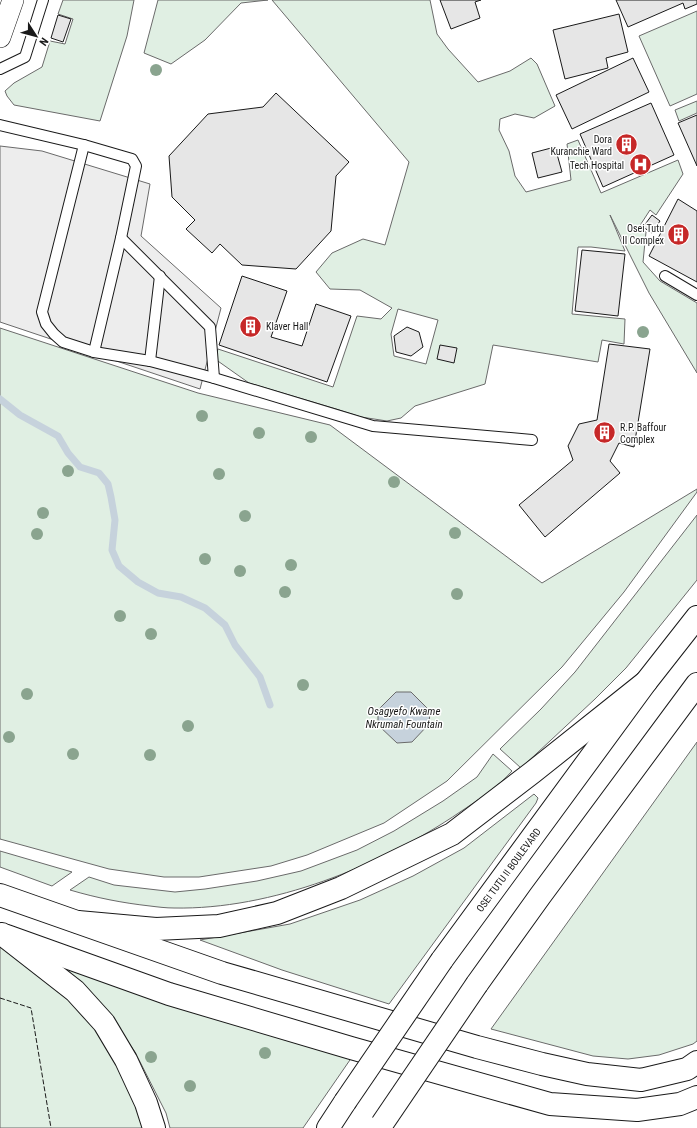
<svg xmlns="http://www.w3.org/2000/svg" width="697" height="1128" font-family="'Roboto Condensed',sans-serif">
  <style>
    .green { fill: #e0efe3; stroke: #6a6a6a; fill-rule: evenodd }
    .parking { fill: #ededed; stroke: #6a6a6a }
    .water { fill: #c6d2dc; stroke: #6a6a6a }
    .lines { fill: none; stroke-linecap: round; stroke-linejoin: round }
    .stream { stroke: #c6d2dc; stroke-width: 7 }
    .building { fill: #e6e6e6; stroke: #1a1a1a }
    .service-casing { stroke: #1a1a1a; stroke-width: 12 }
    .minor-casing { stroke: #1a1a1a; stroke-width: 22 }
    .tertiary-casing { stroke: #1a1a1a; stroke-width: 24 }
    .trunk-casing { stroke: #1a1a1a; stroke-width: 24 }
    .service { stroke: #fff; stroke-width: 10 }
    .minor { stroke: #fff; stroke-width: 21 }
    .tertiary { stroke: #fff; stroke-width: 22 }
    .trunk { stroke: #fff; stroke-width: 22 }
    .trunk-bridge-casing { stroke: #1a1a1a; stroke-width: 24; stroke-linecap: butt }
    .trunk-bridge { stroke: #fff; stroke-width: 22 }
    .fence { stroke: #1a1a1a; stroke-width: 1; stroke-dasharray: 5 2; stroke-linecap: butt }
    .tree { fill: #8aa48f }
    .labels { text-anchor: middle; stroke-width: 3; stroke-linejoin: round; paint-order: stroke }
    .poi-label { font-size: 10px; fill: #1a1a1a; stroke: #fff; text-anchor: end }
    .street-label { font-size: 10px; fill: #1a1a1a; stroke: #fff }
    .water-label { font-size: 11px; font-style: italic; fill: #1a1a1a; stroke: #fff }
  </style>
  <rect width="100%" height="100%" fill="#fff"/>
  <!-- green -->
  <g class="green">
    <path d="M63,0h71l-7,36 -27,85 -86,-16 -7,-9 -2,-5 9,-8 28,-16 8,-26 15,3 8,-25 -15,-5z"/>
    <path d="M158,0h110l-27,3 -36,37 -34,24 -27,-11z"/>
    <path d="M272,0h158l7,34 11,15 30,33 32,-11 21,-13 6,6 18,42 -21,12 -19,-4 -15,5 -1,11 10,21 6,25 11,16 45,-12 -4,-36 11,-4 23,53 77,-33 5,14 -27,41 -6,-5 -11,17 7,5 -3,30 17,19 37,22v70l-48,-80 -39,-78 15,36 -34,-4h-13l-6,67 53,5 -1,25 -22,-4 -4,22 -105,-17 -8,39 -70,22 -14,12 -14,3 -26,-4 -25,-8 -87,-26 -34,-24 3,-10 115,38 24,-71 24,3 11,-11 -32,-18 -30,-1 -14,-17 16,-19 31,-14 22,6 24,-83zM398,309l40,11 -12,44 -32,-8 -3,-22z"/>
    <path d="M697,11v83l-27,12 -31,-70z"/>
    <path d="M697,101v12l-18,8 -4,-11z"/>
    <path d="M0,328l198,65 132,32 212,158 155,-94v3l-73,100 -62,75 -115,114 -63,42 -77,32 -36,11 -72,11h-35l-55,-8 -109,-30z"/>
    <path d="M697,515v65l-71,88 -31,31 -74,69 -21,-19 41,-40 34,-37z"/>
    <path d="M697,742v299l-4,3 -34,11 -31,4 -35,-3 -102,-27z"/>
    <path d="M493,754l19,17c-15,17 -34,29 -52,41 -79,54 -189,98 -286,96 -8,0 -16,-1 -24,-2 -27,-3 -53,-8 -80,-16l19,-13 25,8 61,7 30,-3 52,-8 44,-10 56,-21 37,-19 49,-30 34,-24z"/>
    <path d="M534,794l4,4 -2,5 -147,201 -107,-34 -82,-30 90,-16 70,-24 53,-24 51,-28z"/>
    <path d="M0,851l72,21 -20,14 -52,-19z"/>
    <path d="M3,946l71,56 34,42 37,84h-145v-180z"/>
    <path d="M53,956l299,101 -49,71h-133l-4,-15 -31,-61 -35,-50z"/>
  </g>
  <!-- parking -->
  <path class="parking" d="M0,146l42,5 108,33 -9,52 80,72 -21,81 -200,-67z"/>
  <!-- water -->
  <path class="water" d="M396,692h15l19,19 -1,13 -17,18 -15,1 -19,-18v-15z"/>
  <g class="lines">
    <!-- stream -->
    <path class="stream" d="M0,399l20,16 38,21 10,17 12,14 19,6 9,11 3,13 4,23 -3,30 7,16 19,16 20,11 23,4 24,11 20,17 10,20 25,32 10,28"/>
  </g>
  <!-- building -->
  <g class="building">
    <path d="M440,0h41l-6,2 5,16 -29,11z"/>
    <path d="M616,0h81v4l-12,5 -2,-6 -55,24z"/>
    <path d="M619,14l9,38 -22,6 2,10 -43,11 -12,-49z"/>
    <path d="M58,15l13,4 -8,23 -12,-4z"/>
    <path d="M633,58l16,34 -77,37 -16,-34z"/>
    <path d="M276,93l73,69 -13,14 -5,55 -35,38 -54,-4 -22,-21 -8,9 -26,-24 9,-9 -23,-23 -3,-41 39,-42 55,-7z"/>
    <path d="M651,103l23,52 -71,32 -23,-53z"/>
    <path d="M697,115v51l-19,-43z"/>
    <path d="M555,147l7,25 -24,6 -6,-25z"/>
    <path d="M678,199l19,12v71l-48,-26z"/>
    <path d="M652,215l8,6 -8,12 -9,-6z"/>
    <path d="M582,250l43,4 -7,62 -43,-5z"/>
    <path d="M242,276l45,15 -16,46 31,9 14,-42 35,12 -24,66 -108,-37z"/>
    <path d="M407,327l12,5 4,15 -12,9 -15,-4 -2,-16z"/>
    <path d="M609,344l41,5 -16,98 -15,-4 -9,18 10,12 -75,64 -26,-32 54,-45 -5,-14 11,-22 18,-4z"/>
    <path d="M440,345l17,3 -3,15 -17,-4z"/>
  </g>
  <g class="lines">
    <defs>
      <g id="service">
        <path d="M0,69l25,-12 18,-57"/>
        <path d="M0,125l84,20 48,14 4,7 -15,72 -27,114"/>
        <path d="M84,145l-42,167 4,12 8,10 9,8 31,10 56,9 64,17 159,48 159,14"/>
        <path d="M121,238l89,89 4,51"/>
        <path d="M665,276l32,19"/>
        <path d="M150,361l10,-85"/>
      </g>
      <path id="minor" d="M0,37l13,-37"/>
      <g id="tertiary">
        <path d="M0,895l222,78 255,74 65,17 45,10 54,6 46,-11 10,-7"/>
        <path d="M7,936l162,58 182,54 199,56 87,6 43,-6 17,-7"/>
      </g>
      <g id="trunk">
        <path d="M78,922l78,7 63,-3 58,-13 64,-25 111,-54 81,-62 113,-90"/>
        <path d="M2,934l73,57 29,32 22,37 20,43 8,25"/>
        <path id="s1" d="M442,960l204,-278 51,-65"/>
        <path d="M477,984l63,-88 157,-212"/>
        <path d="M328,1128l17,-26"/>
      </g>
    </defs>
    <!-- service casing -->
    <use href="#service" class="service-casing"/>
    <!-- minor casing -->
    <use href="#minor" class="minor-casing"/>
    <!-- tertiary casing -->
    <use href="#tertiary" class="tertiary-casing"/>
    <!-- trunk casing -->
    <use href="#trunk" class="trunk-casing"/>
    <!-- service -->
    <use href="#service" class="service"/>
    <!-- minor -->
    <use href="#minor" class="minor"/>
    <!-- tertiary -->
    <use href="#tertiary" class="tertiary"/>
    <!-- trunk -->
    <use href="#trunk" class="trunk"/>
    <defs>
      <g id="trunk-bridge">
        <path d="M345,1102l97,-142"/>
        <path d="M382,1124l95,-140"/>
      </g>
    </defs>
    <!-- trunk-bridge casing -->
    <use href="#trunk-bridge" class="trunk-bridge-casing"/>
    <!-- trunk-bridge -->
    <use href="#trunk-bridge" class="trunk-bridge"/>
    <!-- fence -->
    <path class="fence" d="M0,998l31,10 20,120"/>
  </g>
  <!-- trees -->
  <g class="tree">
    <circle cx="156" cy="70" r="6"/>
    <circle cx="643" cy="332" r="6"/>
    <circle cx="202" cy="416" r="6"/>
    <circle cx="259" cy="433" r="6"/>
    <circle cx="311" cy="437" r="6"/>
    <circle cx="68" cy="471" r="6"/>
    <circle cx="219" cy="474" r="6"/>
    <circle cx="394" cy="482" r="6"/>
    <circle cx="43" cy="513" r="6"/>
    <circle cx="245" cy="516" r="6"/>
    <circle cx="455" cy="533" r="6"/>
    <circle cx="37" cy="534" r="6"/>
    <circle cx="205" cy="559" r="6"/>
    <circle cx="291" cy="565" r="6"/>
    <circle cx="240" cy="571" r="6"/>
    <circle cx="285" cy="592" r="6"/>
    <circle cx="457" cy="594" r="6"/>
    <circle cx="120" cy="616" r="6"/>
    <circle cx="151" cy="634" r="6"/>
    <circle cx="303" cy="685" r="6"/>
    <circle cx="27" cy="694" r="6"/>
    <circle cx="188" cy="726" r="6"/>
    <circle cx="9" cy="737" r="6"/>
    <circle cx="73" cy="754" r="6"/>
    <circle cx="150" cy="755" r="6"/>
    <circle cx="265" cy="1053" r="6"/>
    <circle cx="151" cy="1057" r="6"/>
    <circle cx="190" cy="1086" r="6"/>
  </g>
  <!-- icons -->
  <defs>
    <symbol id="building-disc" viewBox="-11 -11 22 22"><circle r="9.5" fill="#c62828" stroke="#fff"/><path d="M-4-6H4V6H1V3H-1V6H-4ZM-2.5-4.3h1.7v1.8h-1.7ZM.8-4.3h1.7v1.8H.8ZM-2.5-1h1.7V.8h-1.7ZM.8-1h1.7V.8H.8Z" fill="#fff"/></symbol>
    <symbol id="hospital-disc" viewBox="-11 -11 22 22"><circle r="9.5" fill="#c62828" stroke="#fff"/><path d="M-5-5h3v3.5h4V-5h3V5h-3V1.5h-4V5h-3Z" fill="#fff"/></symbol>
  </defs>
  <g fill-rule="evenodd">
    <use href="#building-disc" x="614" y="132" width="25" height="25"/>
    <use href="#hospital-disc" x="628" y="152" width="25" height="25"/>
    <use href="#building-disc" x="666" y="222" width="25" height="25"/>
    <use href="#building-disc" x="238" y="314" width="25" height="25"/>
    <use href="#building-disc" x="592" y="420" width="25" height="25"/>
  </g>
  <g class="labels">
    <!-- poi labels -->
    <g class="poi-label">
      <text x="612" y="143">Dora<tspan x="612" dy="12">Kuranchie Ward</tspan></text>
      <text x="624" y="169">Tech Hospital</text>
      <text x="664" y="232">Osei Tutu<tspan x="664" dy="12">II Complex</tspan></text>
      <text x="266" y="330" text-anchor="start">Klaver Hall</text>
      <text x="620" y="431" text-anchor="start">R.P. Baffour<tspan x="620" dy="12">Complex</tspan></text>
    </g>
    <!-- street labels -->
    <g class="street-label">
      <text dy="4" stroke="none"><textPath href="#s1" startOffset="112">OSEI TUTU II BOULEVARD</textPath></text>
    </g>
    <!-- water labels -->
    <g class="water-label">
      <text x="404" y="715">Osagyefo Kwame<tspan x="404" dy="13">Nkrumah Fountain</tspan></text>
    </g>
  </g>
  <!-- north arrow -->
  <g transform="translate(36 36) rotate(126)" stroke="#ffffff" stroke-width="3" paint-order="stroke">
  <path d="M0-3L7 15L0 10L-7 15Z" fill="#1a1a1a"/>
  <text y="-6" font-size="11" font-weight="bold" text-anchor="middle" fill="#1a1a1a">N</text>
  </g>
</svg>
